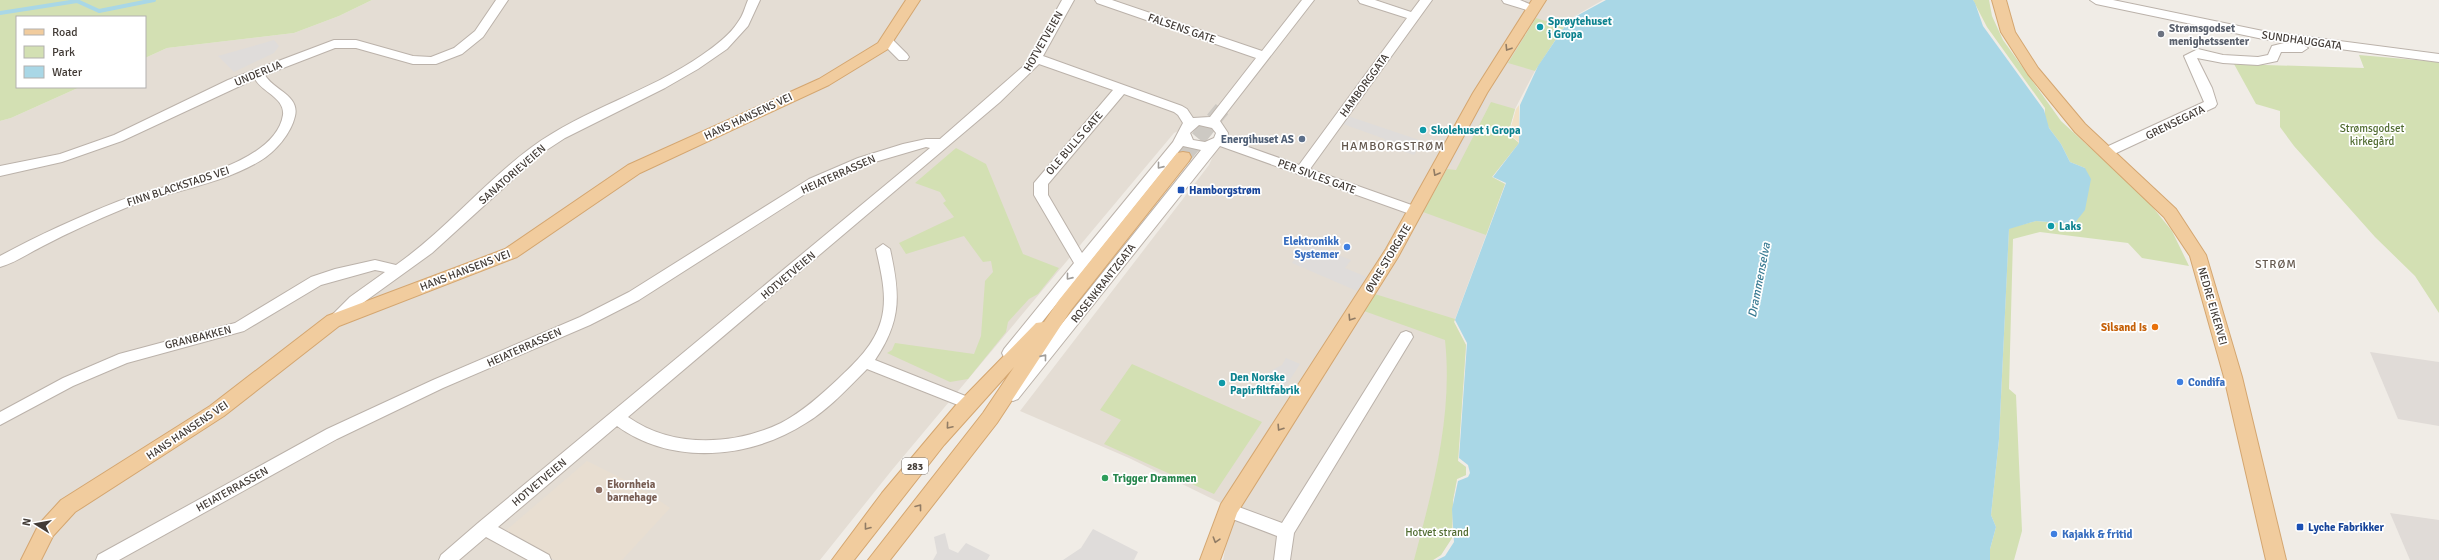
<svg xmlns="http://www.w3.org/2000/svg" width="2439" height="560" font-family="Signika,sans-serif">
  <style>
    .residential { fill: #e4ddd4 }
    .industrial { fill: #e0dbd7 }
    .education { fill: #e8ded1 }
    .green { fill: #d3e0b3 }
    .sand { fill: #f1e1c5 }
    .parking { fill: #dfdcda }
    .water { fill: #a9d7e6 }
    .lines { fill: none; stroke-linecap: round; stroke-linejoin: round }
    .stream { stroke: #a9d7e6; stroke-width: 4 }
    .major-tunnel { stroke: #cdc9c3; stroke-width: 16; stroke-dasharray: 16 8; stroke-linecap: butt }
    .minor-casing { stroke: #bbb2aa; stroke-width: 2 }
    .major-casing { stroke: #d4a670; stroke-width: 2 }
    .minor { fill: #fff; fill-rule: evenodd }
    .major { fill: #f1cc9e; fill-rule: evenodd }
    .oneway { stroke: #917c65 }
    .oneway2 { stroke: #a09d9a }
    .culture-dot { fill: #0f9aa8; stroke: #fff; stroke-width: 1.5 }
    .worship-dot { fill: #6b7280; stroke: #fff; stroke-width: 1.5 }
    .service-dot { fill: #5c6f8a; stroke: #fff; stroke-width: 1.5 }
    .transit-dot { fill: #1a4fb4; stroke: #fff; stroke-width: 1.5 }
    .shop-dot { fill: #3f7fe0; stroke: #fff; stroke-width: 1.5 }
    .food-dot { fill: #e8710a; stroke: #fff; stroke-width: 1.5 }
    .leisure-dot { fill: #2e9e5b; stroke: #fff; stroke-width: 1.5 }
    .education-dot { fill: #8d6e63; stroke: #fff; stroke-width: 1.5 }
    .labels { text-anchor: middle; stroke-width: 3.5; stroke-linejoin: round; paint-order: stroke }
    .shield { fill: #fff; stroke: #7b7672; stroke-width: 1 }
    .shield-label { font-size: 10px; font-weight: bold; fill: #423b36 }
    .culture-label { font-size: 11px; font-weight: bold; fill: #0d838f; stroke: #fff; text-anchor: start }
    .street-label { font-size: 11px; fill: #423b36; stroke: #fff }
    .worship-label { font-size: 11px; font-weight: bold; fill: #5b616d; stroke: #fff; text-anchor: start }
    .park-label { font-size: 11px; fill: #516c31; stroke: #fff }
    .service-label { font-size: 11px; font-weight: bold; fill: #4e5e75; stroke: #fff; text-anchor: end }
    .transit-label { font-size: 11px; font-weight: bold; fill: #164399; stroke: #fff; text-anchor: start }
    .shop-label { font-size: 11px; font-weight: bold; fill: #366cbe; stroke: #fff; text-anchor: start }
    .food-label { font-size: 11px; font-weight: bold; fill: #c56008; stroke: #fff; text-anchor: end }
    .leisure-label { font-size: 11px; font-weight: bold; fill: #27864d; stroke: #fff; text-anchor: start }
    .education-label { font-size: 11px; font-weight: bold; fill: #785e54; stroke: #fff; text-anchor: start }
    .neighbourhood-label { font-size: 12px; letter-spacing: 1px; fill: #64584e; stroke: #fff }
    .water-label { font-size: 12px; font-style: italic; fill: #397a92; stroke: #fff }
  </style>
  <rect width="100%" height="100%" fill="#f0ece6"/>
  <!-- residential -->
  <g class="residential">
    <path d="M372,0h931l-94,117 -35,16 -282,337 -72,90h-820v-439l11,-3 69,-31h65v-29l22,-10 127,-15 45,-17z"/>
    <path d="M1309,0h294l-35,20 -30,45 -23,44 -7,25 11,9 -27,34 13,7 -51,138 12,23 -8,116 8,6v8l-9,4 -4,21 -1,38 -11,17 -8,5h-210l10,-51 -104,-51 -109,-47 189,-246 16,-35 -6,-9z"/>
  </g>
  <!-- industrial -->
  <g class="industrial">
    <path d="M2370,352l69,10v64l-41,-7z"/>
    <path d="M2390,513l49,7v40h-29z"/>
  </g>
  <!-- education -->
  <path class="education" d="M587,461l54,27 29,20 -48,52h-67l-52,-27z"/>
  <!-- green -->
  <g class="green">
    <path d="M0,0h372l-33,16 -45,17 -127,15 -22,10v-41h-128v70h63l-69,31 -11,3z"/>
    <path d="M1973,0h16l3,16 11,24 58,81 85,78 26,32 17,35 -47,-8 -14,-15 -88,-11 -27,7 -4,150 7,6 6,136 -8,29h-24v-11l6,-22 -5,-12 8,-76 10,-211 27,-7 38,3 11,-56 -15,-6 -9,-18 -12,-16 -4,-8v-12l-58,-81z"/>
    <path d="M1536,18l28,9 -29,44 -27,-8z"/>
    <path d="M2359,55l80,7v251l-24,-37 -40,-39 -81,-91 -14,-19v-16l-24,-7 -22,-40 130,4z"/>
    <path d="M1491,102l24,7 -7,25 11,9 -27,34 13,7 -19,51 -63,-23 24,-43 9,1z"/>
    <path d="M956,148l30,16 37,90 36,14 -21,26 -9,5 -21,23 -2,10 -38,47 -18,3 -63,-29 5,-3 3,-7 79,11 7,-18 4,-55 8,-9 -2,-11 -8,1 -19,-26 -58,18 -7,-11 55,-26 -11,-14 3,-2 -6,-9 -25,-9z"/>
    <path d="M1375,294l80,25 -1,3 12,23 -8,116 8,6v8l-9,4 -4,21 -1,38 -11,17 -8,5h-19c19,-72 39,-145 31,-220l-81,-29z"/>
    <path d="M1132,364l130,58 -48,72 -110,-50 17,-24 -21,-10z"/>
  </g>
  <!-- sand -->
  <path class="sand" d="M1519,105v37l-10,-8 7,-25z"/>
  <!-- parking -->
  <g class="parking">
    <path d="M274,40l5,6 -5,7 -40,19 -16,-16z"/>
    <path d="M1483,96l3,4 -35,65 -12,2z"/>
    <path d="M1348,116l74,25 -8,14 -32,-11 3,-5 -42,-15z"/>
    <path d="M1307,242l44,18 -6,8 24,10 -12,13 -65,-28z"/>
    <path d="M1286,358l14,6 -14,22 -20,-9 4,-6 12,-6z"/>
    <path d="M1093,529l45,23 -4,8h-71l18,-12z"/>
    <path d="M945,533l4,16 9,4 8,-10 24,12 -3,5h-54l4,-7 -3,-16z"/>
  </g>
  <!-- water -->
  <path class="water" d="M1606,0h367l2,3 8,23 61,84 5,18 12,16 9,18 15,6 6,11 -6,31 -11,14 -38,-3 -27,8 -10,210 -8,76 5,12 -6,22v11h-553l8,-4 9,-14 -2,-33 6,-28 10,-4 2,-4 -2,-8 -9,-7 8,-115 -12,-23 51,-137 -13,-6 26,-34 1,-38 18,-39 31,-46z"/>
  <g class="lines">
    <!-- stream -->
    <path class="stream" d="M0,13l77,-12 22,10 55,-11"/>
    <!-- major-tunnel -->
    <path class="major-tunnel" d="M1183,157l39,-48"/>
    <defs>
      <g id="minor">
        <path d="M496,0h12l-25,37 -21,17 -26,10h-23l-57,-16h-21l-70,27c8,15 35,20 30,41 -4,18 -20,36 -35,45 -42,25 -92,30 -137,48 -27,11 -53,23 -80,37 -14,7 -28,17 -43,21v-11c39,-21 78,-39 119,-55 40,-16 156,-33 164,-86 2,-17 -21,-23 -28,-36l-133,62 -60,21 -62,14v-10l60,-12 54,-19 114,-55 106,-40h22l57,16 18,1 23,-9 21,-17z"/>
        <path d="M748,0h12l-12,26 -21,23 -29,20 -33,19 -100,50 -23,15 -110,100 -72,52 -22,20h-10l-2,-4 24,-24 35,-25 -10,-2 -54,15 -77,46 -117,32 -54,23 -73,39v-13l63,-34 56,-24 116,-31 76,-46 24,-8 40,-9 21,5c50,-35 87,-82 136,-118 52,-38 117,-55 170,-92 13,-9 28,-20 36,-33 5,-6 7,-15 10,-22z"/>
        <path d="M1062,0h12l-31,56 139,50 5,3 6,9 17,-1 46,-59 -159,-55 -2,-3h17l150,51 40,-51h12l-94,121 8,12 -2,6 73,26 108,-147 -47,-15 -2,-3h17l36,12 9,-12h12l-122,169 110,39 2,3 -2,3h-10l-190,-68 -202,253 -5,2 -5,-2 -3,-4 3,-4 193,-241 -18,-4 -169,211h-10l-2,-4 2,-4 70,-86 -40,-68v-12l79,-93 -74,-26 -39,38 -372,315c44,31 105,29 153,6 21,-11 40,-28 57,-44 18,-17 36,-34 43,-58 7,-24 0,-49 -5,-72l7,-5 7,5c10,45 12,71 -15,111l98,39 3,4 -3,4 -5,2 -5,-2 -96,-38c-19,19 -38,40 -61,54 -56,36 -134,43 -189,3l-119,101 51,28 2,5h-23l-42,-23 -27,23h-20l2,-5 37,-32 452,-375 -4,-1 -58,17 -49,21 -180,115 -49,25 -147,63 -106,51 -218,121h-23l2,-5 229,-126 106,-49 147,-63 49,-25 180,-113 49,-21 45,-14 23,-5h14l87,-76zM1124,94l50,18 4,3 5,8 -10,19 -91,111 -34,-58v-11zM1199,125l13,3 4,5 -2,5 -9,4 -12,-2 -3,-7z"/>
        <path d="M1502,0h18l19,8 -6,4 -29,-9z"/>
        <path d="M2090,0h23l150,31 176,23v8l-176,-23 -167,-35z"/>
        <path d="M887,37l4,1 16,16 2,3 -2,3h-8l-16,-16 -2,-3z"/>
        <path d="M2284,43l18,1 6,4 -6,4h-21l-4,9 -19,4 -35,-2 -26,-5 15,30 5,16 -2,3 -103,48h-10l-1,-3 1,-3 102,-47 -20,-46 14,-7 25,6 35,2 10,-2 4,-9z"/>
        <path d="M1406,331l5,2 2,4 -119,196 -4,27h-16l3,-24 -55,-21 -2,-5 2,-5 6,-2 54,20 119,-190z"/>
      </g>
      <g id="major">
        <path d="M906,0h14l-32,49 -59,36 -189,88 -123,84 -178,69 -115,90 -149,96 -22,24 -12,24h-20l18,-36 22,-24 149,-94 117,-90 178,-67 123,-84 191,-86 59,-36z"/>
        <path d="M1532,0h14l-59,93 -89,164 -161,256 -17,47h-20l21,-56 165,-255 87,-156z"/>
        <path d="M1992,0h14l9,32 23,36 47,56 91,85 30,46 36,122 44,183h-20l-42,-183 -34,-121 -26,-39 -89,-85 -47,-58 -27,-42z"/>
        <path d="M1183,152l6,1 2,4 -2,4 -118,149 -74,113 -107,137h-22l115,-147 31,-46 -70,78 -90,115h-22l50,-67 74,-88 80,-82 8,-1 15,-22 118,-147z"/>
      </g>
    </defs>
    <!-- minor casing -->
    <use href="#minor" class="minor-casing"/>
    <!-- major casing -->
    <use href="#major" class="major-casing"/>
    <!-- minor -->
    <use href="#minor" class="minor"/>
    <!-- major -->
    <use href="#major" class="major"/>
  </g>
  <!-- one-way arrows -->
  <defs><path id="oneway-chevron" d="M-2-3.5L2.5 0L-2 3.5" fill="none" stroke-width="1.6" stroke-linecap="round" stroke-linejoin="round"/></defs>
  <g class="oneway">
    <use href="#oneway-chevron" transform="translate(1508 48) rotate(122)"/>
    <use href="#oneway-chevron" transform="translate(1436 173) rotate(119)"/>
    <use href="#oneway-chevron" transform="translate(1351 318) rotate(123)"/>
    <use href="#oneway-chevron" transform="translate(949 426) rotate(130)"/>
    <use href="#oneway-chevron" transform="translate(1280 428) rotate(123)"/>
    <use href="#oneway-chevron" transform="translate(919 507) rotate(-52)"/>
    <use href="#oneway-chevron" transform="translate(867 527) rotate(128)"/>
    <use href="#oneway-chevron" transform="translate(1216 540) rotate(107)"/>
  </g>
  <g class="oneway2">
    <use href="#oneway-chevron" transform="translate(1160 166) rotate(129)"/>
    <use href="#oneway-chevron" transform="translate(1069 277) rotate(129)"/>
    <use href="#oneway-chevron" transform="translate(1044 357) rotate(-51)"/>
  </g>
  <!-- markers -->
  <g class="culture-dot">
    <circle cx="1540" cy="27" r="4"/>
    <circle cx="1423" cy="130" r="4"/>
    <circle cx="2051" cy="226" r="4"/>
    <circle cx="1222" cy="383" r="4"/>
  </g>
  <circle class="worship-dot" cx="2161" cy="34" r="4"/>
  <circle class="service-dot" cx="1302" cy="139" r="4"/>
  <g class="transit-dot">
    <rect x="1177" y="186" width="8" height="8" rx="2"/>
    <rect x="2296" y="523" width="8" height="8" rx="2"/>
  </g>
  <g class="shop-dot">
    <circle cx="1347" cy="247" r="4"/>
    <circle cx="2180" cy="382" r="4"/>
    <circle cx="2054" cy="534" r="4"/>
  </g>
  <circle class="food-dot" cx="2155" cy="327" r="4"/>
  <circle class="leisure-dot" cx="1105" cy="478" r="4"/>
  <circle class="education-dot" cx="599" cy="490" r="4"/>
  <g class="labels">
    <!-- shield labels -->
    <rect class="shield" x="902" y="458" width="26" height="16" rx="3"/>
    <g class="shield-label">
      <text x="915" y="470">283</text>
    </g>
    <!-- culture labels -->
    <g class="culture-label">
      <text x="1548" y="25">Sprøytehuset<tspan x="1548" dy="13">i Gropa</tspan></text>
      <text x="1431" y="134">Skolehuset i Gropa</text>
      <text x="2059" y="230">Laks</text>
      <text x="1230" y="381">Den Norske<tspan x="1230" dy="13">Papirfiltfabrik</tspan></text>
    </g>
    <!-- street labels -->
    <g class="street-label">
      <text transform="translate(1182 28) rotate(19)" y="4">FALSENS GATE</text>
      <text transform="translate(2302 40) rotate(8)" y="4">SUNDHAUGGATA</text>
      <text transform="translate(1043 41) rotate(-60)" y="4">HOTVETVEIEN</text>
      <text transform="translate(258 73) rotate(-22)" y="4">UNDERLIA</text>
      <text transform="translate(1364 85) rotate(-54)" y="4">HAMBORGGATA</text>
      <text transform="translate(748 116) rotate(-25)" y="4">HANS HANSENS VEI</text>
      <text transform="translate(2175 122) rotate(-26)" y="4">GRENSEGATA</text>
      <text transform="translate(1074 143) rotate(-49)" y="4">OLE BULLS GATE</text>
      <text transform="translate(512 174) rotate(-41)" y="4">SANATORIEVEIEN</text>
      <text transform="translate(838 174) rotate(-24)" y="4">HEIATERRASSEN</text>
      <text transform="translate(1317 176) rotate(20)" y="4">PER SIVLES GATE</text>
      <text transform="translate(178 186) rotate(-18)" y="4">FINN BLACKSTADS VEI</text>
      <text transform="translate(1388 258) rotate(-59)" y="4">ØVRE STORGATE</text>
      <text transform="translate(465 270) rotate(-21)" y="4">HANS HANSENS VEI</text>
      <text transform="translate(788 275) rotate(-40)" y="4">HOTVETVEIEN</text>
      <text transform="translate(1103 283) rotate(-52)" y="4">ROSENKRANTZGATA</text>
      <text transform="translate(2213 306) rotate(74)" y="4">NEDRE EIKERVEI</text>
      <text transform="translate(198 337) rotate(-14)" y="4">GRANBAKKEN</text>
      <text transform="translate(524 347) rotate(-24)" y="4">HEIATERRASSEN</text>
      <text transform="translate(187 430) rotate(-34)" y="4">HANS HANSENS VEI</text>
      <text transform="translate(539 482) rotate(-40)" y="4">HOTVETVEIEN</text>
      <text transform="translate(232 489) rotate(-29)" y="4">HEIATERRASSEN</text>
    </g>
    <!-- worship labels -->
    <g class="worship-label">
      <text x="2169" y="32">Strømsgodset<tspan x="2169" dy="13">menighetssenter</tspan></text>
    </g>
    <!-- park labels -->
    <g class="park-label">
      <text x="2372" y="132">Strømsgodset<tspan x="2372" dy="13">kirkegård</tspan></text>
      <text x="1437" y="536">Hotvet strand</text>
    </g>
    <!-- service labels -->
    <g class="service-label">
      <text x="1294" y="143">Energihuset AS</text>
    </g>
    <!-- transit labels -->
    <g class="transit-label">
      <text x="1189" y="194">Hamborgstrøm</text>
      <text x="2308" y="531">Lyche Fabrikker</text>
    </g>
    <!-- shop labels -->
    <g class="shop-label">
      <text x="1339" y="245" text-anchor="end">Elektronikk<tspan x="1339" dy="13">Systemer</tspan></text>
      <text x="2188" y="386">Condifa</text>
      <text x="2062" y="538">Kajakk &amp; fritid</text>
    </g>
    <!-- food labels -->
    <g class="food-label">
      <text x="2147" y="331">Silsand Is</text>
    </g>
    <!-- leisure labels -->
    <g class="leisure-label">
      <text x="1113" y="482">Trigger Drammen</text>
    </g>
    <!-- education labels -->
    <g class="education-label">
      <text x="607" y="488">Ekornheia<tspan x="607" dy="13">barnehage</tspan></text>
    </g>
    <!-- neighbourhood labels -->
    <g class="neighbourhood-label">
      <text x="1393" y="150">HAMBORGSTRØM</text>
      <text x="2276" y="268">STRØM</text>
    </g>
    <!-- water labels -->
    <g class="water-label">
      <text transform="translate(1759 280) rotate(-79)" y="4">Drammenselva</text>
    </g>
  </g>
  <!-- legend -->
  <rect x="16" y="16" width="130" height="72" fill="#ffffff" stroke="#b3b1af"/>
  <rect x="24" y="29" width="20" height="6" fill="#f1cc9e" stroke="#b3b1af"/>
  <text x="52" y="36" font-size="12" fill="#423b36">Road</text>
  <rect x="24" y="46" width="20" height="12" fill="#d3e0b3" stroke="#b3b1af"/>
  <text x="52" y="56" font-size="12" fill="#423b36">Park</text>
  <rect x="24" y="66" width="20" height="12" fill="#a9d7e6" stroke="#b3b1af"/>
  <text x="52" y="76" font-size="12" fill="#423b36">Water</text>
  <!-- north arrow -->
  <g transform="translate(36 524) rotate(281)" stroke="#ffffff" stroke-width="3" paint-order="stroke">
  <path d="M0-3L7 15L0 10L-7 15Z" fill="#423b36"/>
  <text y="-6" font-size="11" font-weight="bold" text-anchor="middle" fill="#423b36">N</text>
  </g>
</svg>
